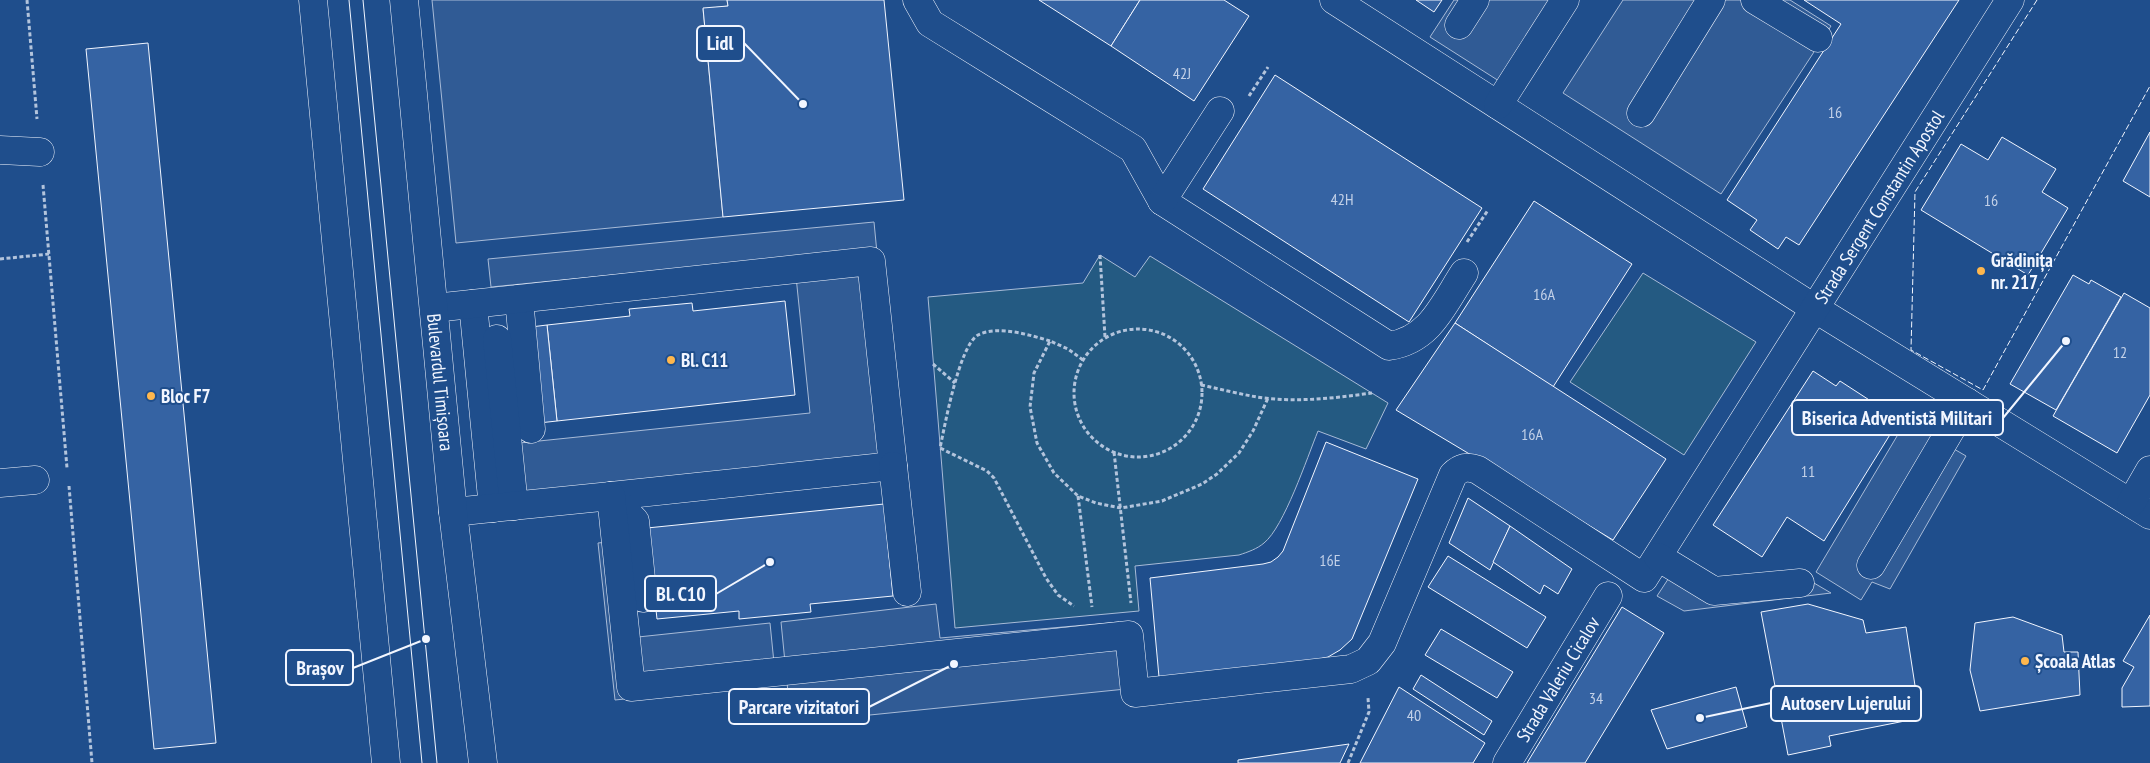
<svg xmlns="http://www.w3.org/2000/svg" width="2150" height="763" font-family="'PT Sans Narrow',sans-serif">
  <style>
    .green { fill: #245a82; stroke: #a8bbd7 }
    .parking { fill: #305b95; stroke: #a8bbd7 }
    .building { fill: #3563a3; stroke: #f2f6ff }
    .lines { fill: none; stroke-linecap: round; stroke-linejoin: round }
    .minor-casing { stroke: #f2f6ff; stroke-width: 29 }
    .major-casing { stroke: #f2f6ff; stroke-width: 29 }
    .path { stroke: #b3c4dc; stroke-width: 3; stroke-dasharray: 4 2.5; stroke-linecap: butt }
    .minor { stroke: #1f4e8c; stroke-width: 28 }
    .major { stroke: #1f4e8c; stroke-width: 28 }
    .tram { stroke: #f2f6ff; stroke-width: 1 }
    .fence { stroke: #f2f6ff; stroke-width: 1; stroke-dasharray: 6 2.5; stroke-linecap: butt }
    .poi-dot { fill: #ffb74d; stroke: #1f4e8c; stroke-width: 2 }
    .labels { text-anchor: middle; stroke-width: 4; stroke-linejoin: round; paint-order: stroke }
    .number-label { font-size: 16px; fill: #c3d1e8 }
    .street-label { font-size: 19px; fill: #f2f6ff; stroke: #1f4e8c }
    .poi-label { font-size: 19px; font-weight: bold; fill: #f2f6ff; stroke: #1f4e8c; text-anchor: start }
    .leader { fill: none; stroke: #f2f6ff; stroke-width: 2 }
    .callout-dot { fill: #f2f6ff; stroke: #1f4e8c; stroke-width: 2 }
    .callout { fill: #1f4e8c; stroke: #f2f6ff; stroke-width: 2 }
    .callout-label { font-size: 20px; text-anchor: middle; font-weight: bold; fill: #f2f6ff }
  </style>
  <rect width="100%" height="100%" fill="#1f4e8c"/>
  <!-- green -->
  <g class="green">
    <path d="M1100,255l35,22 15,-21 238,147 -22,46 -48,-18c-11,27 -34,96 -54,112 -7,6 -16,9 -25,12l-104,11 4,45 -184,17 -27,-331 155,-14z"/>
    <path d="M1643,273l113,69 -72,113 -114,-73z"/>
  </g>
  <!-- parking -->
  <g class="parking">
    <path d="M432,0h295l1,6 -25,3 20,208 -267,26z"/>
    <path d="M1454,0h97l-52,81 -69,-44z"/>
    <path d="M1623,0h167l41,26 -110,168 -158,-101z"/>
    <path d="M874,222l23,238 -381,39 -6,-55 300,-31 -16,-156 -303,30 -3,-28z"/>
    <path d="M1906,421l60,35 -76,133 -18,-7 -11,18 -45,-28z"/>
    <path d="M627,540l11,97 132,-14 6,60 -161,17 -17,-157z"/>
    <path d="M1680,561l40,23 82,-8 29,17 -147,18 -27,-15z"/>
    <path d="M936,604l4,34 179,-16 7,67 -335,34 -10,-101z"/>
  </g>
  <!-- building -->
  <g class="building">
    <path d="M727,0h157l20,200 -181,17 -20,-209 25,-2z"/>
    <path d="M1039,0h101l-29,46z"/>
    <path d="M1140,0h84l25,16 -55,85 -83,-55z"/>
    <path d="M1416,0h26l-8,12z"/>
    <path d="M1804,0h155l-160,245 -13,-8 -8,12 -28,-19 7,-10 -30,-20 114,-176z"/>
    <path d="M148,43l68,700 -62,6 -68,-700z"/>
    <path d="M1275,75l207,133 -73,114 -206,-133z"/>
    <path d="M2150,132v65l-27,-16z"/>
    <path d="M2002,137l54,32 -14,23 26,16 -40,67 -107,-65 40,-66 27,16z"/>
    <path d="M1534,201l98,63 -79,123 -98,-64z"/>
    <path d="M2073,275l16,9 2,-4 30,17 -65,113 -46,-26z"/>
    <path d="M2124,293l26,15v87l-33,58 -64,-37z"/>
    <path d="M785,301l10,94 -238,26 -10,-96 83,-9 -1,-7 63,-6 1,8z"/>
    <path d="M1455,323l211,136 -53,81 -217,-130z"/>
    <path d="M547,325l10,96 -64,7 -11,-95z"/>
    <path d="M1813,371l23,15 4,-5 37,24 -4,6 23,14 -72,116 -37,-24 -25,40 -49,-32z"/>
    <path d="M1326,442l92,37 -66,160 -12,11 -12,7 -17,4 -152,16 -9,-99 113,-14 8,-2 7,-5 5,-6z"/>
    <path d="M1468,498l42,28 -20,44 -41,-27z"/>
    <path d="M884,504l9,92 -83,8 1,8 -72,7v-8l-82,8 -10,-91z"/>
    <path d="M1510,526l62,43 -14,25 -14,-9 -4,9 -47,-32z"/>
    <path d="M1448,556l98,61 -19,31 -99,-61z"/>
    <path d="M1808,604l55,16 3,13 40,-6 14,91 -91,18 2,10 -43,9 -27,-143z"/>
    <path d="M1622,607l42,26 -79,130h-58z"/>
    <path d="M2150,615v91l-28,1v-19l12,-21 -11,-6z"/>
    <path d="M2013,617l49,18 2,17h14l2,43 -100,16 -10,-41 5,-47z"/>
    <path d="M1441,629l72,43 -16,26 -72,-43z"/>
    <path d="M1421,675l71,46 -8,14 -71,-46z"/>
    <path d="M1399,687l86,56 -12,20h-113z"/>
    <path d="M1736,687l11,40 -80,22 -16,-39z"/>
    <path d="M1349,744l-9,19h-102v-3z"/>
  </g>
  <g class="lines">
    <defs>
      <g id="minor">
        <path d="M917,0l13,23 203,126 29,52 227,145c41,-6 54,-41 75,-73"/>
        <path d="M1334,0l480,308 336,207"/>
        <path d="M1755,0l63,38"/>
        <path d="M1459,25l16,-25"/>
        <path d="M1498,105l67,-105"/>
        <path d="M1641,113l70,-113"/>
        <path d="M0,150l40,2"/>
        <path d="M1162,201l58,-90"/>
        <path d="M519,299l12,130"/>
        <path d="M473,304l20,204"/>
        <path d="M434,308l437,-47 22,205 -282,30"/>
        <path d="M497,339l17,167"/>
        <path d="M893,466l14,126"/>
        <path d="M0,483l35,-3"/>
        <path d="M611,496l24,25 8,77"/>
        <path d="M2131,503l19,-33"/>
        <path id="s1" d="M453,512l158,-16 20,191 498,-52 6,58 216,-24 17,-8 14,-18 71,-168c8,-8 14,-9 25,-5l166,108 366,-578"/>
        <path d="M1658,557l56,34 86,-8"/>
        <path d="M1871,565l96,-163"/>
        <path id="s2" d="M1507,763l101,-167"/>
      </g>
      <g id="major">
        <path d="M313,0l73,763"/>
        <path id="s3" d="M404,0l49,512 30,251"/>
      </g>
    </defs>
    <!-- minor casing -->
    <use href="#minor" class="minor-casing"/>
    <!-- major casing -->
    <use href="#major" class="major-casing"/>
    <!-- path -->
    <g class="path">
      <path d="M27,0l10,119"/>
      <path d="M1249,96l19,-29"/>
      <path d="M43,185l24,283"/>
      <path d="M1467,242l21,-32"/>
      <path d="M1100,255l5,82"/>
      <path d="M0,259l49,-5"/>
      <circle cx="1138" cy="393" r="64"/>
      <path d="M1050,341c-20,-6 -52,-16 -72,-6 -19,11 -33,90 -38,113l47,23 7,7 52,100 12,17 16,11"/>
      <path d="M1083,360l-15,-11 -18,-8 -16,32 -4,34 7,36 17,30 24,23 18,7 25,5 41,-7 40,-17 15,-10 22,-21 14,-22 15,-33"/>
      <path d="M933,364l22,19"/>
      <path d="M1201,385c19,4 38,9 56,12 39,6 77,1 115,-4"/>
      <path d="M1114,452l17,151"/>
      <path d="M69,486l23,277"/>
      <path d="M1078,496l14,111"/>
      <path d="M1348,763l21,-51 -1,-14"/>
    </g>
    <!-- minor -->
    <use href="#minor" class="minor"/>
    <!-- major -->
    <use href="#major" class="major"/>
    <!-- tram -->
    <g class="tram">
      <path d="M349,0l73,763"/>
      <path d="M363,0l74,763"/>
    </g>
    <!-- fence -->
    <path class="fence" d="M2037,0l-122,192 -4,158 72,40 167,-304"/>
  </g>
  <!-- markers -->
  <g class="poi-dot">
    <circle cx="1981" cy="271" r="5"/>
    <circle cx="671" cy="360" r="5"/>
    <circle cx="151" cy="396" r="5"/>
    <circle cx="2025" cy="661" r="5"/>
  </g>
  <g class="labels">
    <!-- number labels -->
    <g class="number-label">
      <text x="1182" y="79">42J</text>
      <text x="1835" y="118">16</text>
      <text x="1342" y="205">42H</text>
      <text x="1991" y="206">16</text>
      <text x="1544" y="300">16A</text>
      <text x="2120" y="358">12</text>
      <text x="1532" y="440">16A</text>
      <text x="1808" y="477">11</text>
      <text x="1330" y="566">16E</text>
      <text x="1596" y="704">34</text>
      <text x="1414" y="721">40</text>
    </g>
    <!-- street labels -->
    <g class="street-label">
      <text dy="7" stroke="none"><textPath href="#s1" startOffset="2016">Strada Sergent Constantin Apostol</textPath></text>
      <text dy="7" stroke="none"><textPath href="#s3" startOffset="384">Bulevardul Timișoara</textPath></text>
      <text dy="7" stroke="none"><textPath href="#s2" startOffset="98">Strada Valeriu Cicalov</textPath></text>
    </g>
    <!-- poi labels -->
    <g class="poi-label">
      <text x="1991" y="267">Grădinița<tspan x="1991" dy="22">nr. 217</tspan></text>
      <text x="681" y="367">Bl. C11</text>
      <text x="161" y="403">Bloc F7</text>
      <text x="2035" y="668">Școala Atlas</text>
    </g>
  </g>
  <!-- callouts -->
  <path class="leader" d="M803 104L744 43M2066 341L2003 418M770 562L716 594M426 639L353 668M1700 718L1771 703M954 664L869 707"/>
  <g class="callout-dot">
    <circle cx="803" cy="104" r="5"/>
    <circle cx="2066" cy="341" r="5"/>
    <circle cx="770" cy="562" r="5"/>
    <circle cx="426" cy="639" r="5"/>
    <circle cx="1700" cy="718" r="5"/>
    <circle cx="954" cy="664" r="5"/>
  </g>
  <g class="callout">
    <rect x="697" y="26" width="47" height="35" rx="5"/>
    <rect x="1792" y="400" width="211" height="35" rx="5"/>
    <rect x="645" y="576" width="71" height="35" rx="5"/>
    <rect x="286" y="650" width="67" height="35" rx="5"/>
    <rect x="1771" y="686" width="150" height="35" rx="5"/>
    <rect x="729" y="689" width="140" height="35" rx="5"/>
  </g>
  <g class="callout-label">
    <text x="720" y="50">Lidl</text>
    <text x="1897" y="425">Biserica Adventistă Militari</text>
    <text x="681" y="601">Bl. C10</text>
    <text x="320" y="675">Brașov</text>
    <text x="1846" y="710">Autoserv Lujerului</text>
    <text x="799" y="714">Parcare vizitatori</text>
  </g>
</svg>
